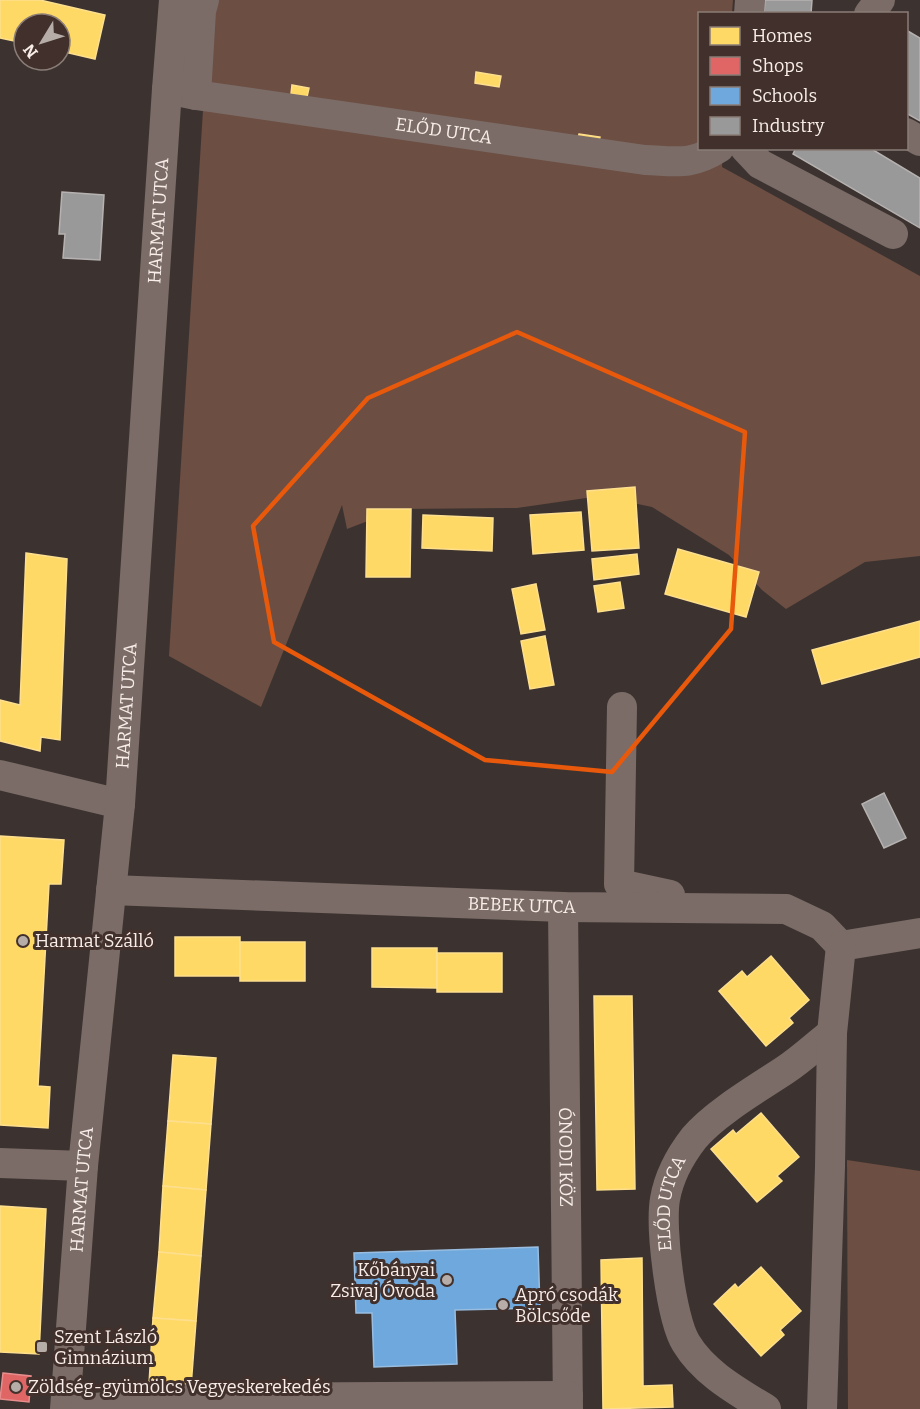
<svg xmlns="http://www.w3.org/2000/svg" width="920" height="1409" font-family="Bitter,serif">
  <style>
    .green { fill: #6c4e43 }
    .homes { fill: #ffd966; stroke: #fddf8d; stroke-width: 1.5 }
    .shops { fill: #e06666; stroke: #e78e8d; stroke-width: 1.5 }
    .schools { fill: #6fa8dc; stroke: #98bde0; stroke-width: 1.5 }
    .industry { fill: #999; stroke: #b6b2b1; stroke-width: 1.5 }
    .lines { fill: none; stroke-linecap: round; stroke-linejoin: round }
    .minor { stroke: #7b6c67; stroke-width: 30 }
    .marked { fill: none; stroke: #e8590c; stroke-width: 4.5; stroke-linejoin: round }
    .poi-dot { fill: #b6aca8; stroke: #41302b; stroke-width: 2 }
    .labels { text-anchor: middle; stroke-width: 6; stroke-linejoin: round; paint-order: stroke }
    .street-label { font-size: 18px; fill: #f8ede9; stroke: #41302b }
    .poi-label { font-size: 18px; fill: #f8ede9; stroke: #41302b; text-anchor: start }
  </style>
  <rect width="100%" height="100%" fill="#3c3330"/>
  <!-- green -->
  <g class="green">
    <path d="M218,0h515l-1,13 -32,1v134l23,1 -1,18 198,109v280l-55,6 -79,47 -24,-19 -33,-35 -77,-48 -52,-11 -83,12 -118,1 -52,20 -5,-24 -81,202 -92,-51 34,-546v-43z"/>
    <path d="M847,1160l73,11v238h-72z"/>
  </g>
  <!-- homes -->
  <g class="homes">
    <path d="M0,0h40l65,15 -10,44 -35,-8v-27h-36v19l-24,-5z"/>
    <path d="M476,72l25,4 -2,11 -24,-4z"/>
    <path d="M292,85l17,3 -2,9 -16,-3z"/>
    <path d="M579,134l21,3 -2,8 -21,-3z"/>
    <path d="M635,487l4,61 -47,3 -5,-60z"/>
    <path d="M367,509h44l-1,68h-44z"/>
    <path d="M581,512l3,38 -51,4 -3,-39z"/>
    <path d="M423,515l70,3 -1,33 -70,-3z"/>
    <path d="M678,549l81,23 -13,45 -81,-23z"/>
    <path d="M26,553l41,6 -7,181 -19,-3 -1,14 -40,-10v-41l20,5z"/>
    <path d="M637,554l2,20 -45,6 -2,-21z"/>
    <path d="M620,582l4,26 -26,4 -4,-26z"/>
    <path d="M536,584l9,46 -24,4 -9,-45z"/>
    <path d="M920,621v36l-98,27 -10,-34z"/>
    <path d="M545,636l9,49 -24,4 -9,-48z"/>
    <path d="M0,836l64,4 -3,44h-12l-11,202 12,1 -2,41 -48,-3z"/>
    <rect x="175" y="937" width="65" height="39"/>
    <rect x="240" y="942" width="65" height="39"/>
    <path d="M372,948h65v40l-65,-1z"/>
    <rect x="437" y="953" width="65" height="39"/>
    <path d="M771,956l38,44 -20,18 4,5 -27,23 -47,-55 23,-20 5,6z"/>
    <path d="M594,996h38l3,193 -38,1z"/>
    <path d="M173,1055l43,3 -5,66 -43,-3z"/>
    <path d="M761,1113l38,44 -22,19 5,5 -25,21 -46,-53 22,-19 3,4z"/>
    <path d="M168,1121l43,3 -5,66 -43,-4z"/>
    <path d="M163,1186l43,4 -5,66 -42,-4z"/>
    <path d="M0,1206l46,3 -7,145 -39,-2z"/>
    <path d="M159,1252l42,4 -5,65 -43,-3z"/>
    <path d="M642,1258l1,128 29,-1 1,22 -70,2 -2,-149z"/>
    <path d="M761,1267l40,44 -21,19 4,5 -23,21 -47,-52 21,-20 3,4z"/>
    <path d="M153,1318l43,3 -5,66 -42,-3z"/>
  </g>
  <!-- shops -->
  <path class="shops" d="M3,1373l28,3 -2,26 -29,-3z"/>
  <!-- schools -->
  <path class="schools" d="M538,1247l2,61 -85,2 2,54 -83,3 -2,-54h-16l-2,-60z"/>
  <!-- industry -->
  <g class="industry">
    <path d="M765,0h47l-1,14h-47z"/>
    <path d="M906,30l14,8v83l-14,-8z"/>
    <path d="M796,148h74l50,30v50l-127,-74z"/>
    <path d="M62,192l42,3 -4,65 -37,-2 2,-24h-6z"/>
    <path d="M884,793l22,45 -22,10 -22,-44z"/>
  </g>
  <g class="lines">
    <!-- minor -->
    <g class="minor">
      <path d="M749,14l1,-14"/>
      <path d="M869,14l11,-14"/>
      <path id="s1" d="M167,89l29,6 449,65c31,1 46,6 74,-12"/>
      <path d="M196,95l5,-84 3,-11"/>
      <path d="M906,133l14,8"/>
      <path d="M745,148l15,16 133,70"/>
      <path d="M622,707l-3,177 51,11"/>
      <path d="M0,775l120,29"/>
      <path id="s2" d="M111,890l452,17 223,2 36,17 19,20"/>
      <path id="s3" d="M563,907l5,502"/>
      <path d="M841,946l79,-13"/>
      <path d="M0,1163l83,3"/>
      <path id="s4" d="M65,1409l18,-243 37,-362 47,-715 7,-89"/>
      <path d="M85,1409l116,-11 367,-2"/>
      <path id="s5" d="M766,1409c-29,-18 -62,-36 -80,-66 -15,-24 -26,-115 -21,-144 4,-23 15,-43 29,-61 21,-25 64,-50 91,-68 17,-11 31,-25 47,-37"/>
      <path d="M822,1409l8,-242 2,-134 9,-87"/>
    </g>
  </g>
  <!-- marked area -->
  <path class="marked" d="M517,332l228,100 -14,197 -119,143 -127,-12 -211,-118 -21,-116 115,-128z"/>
  <!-- markers -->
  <g class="poi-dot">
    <circle cx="23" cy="941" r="6"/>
    <circle cx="447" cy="1280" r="6"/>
    <circle cx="503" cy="1305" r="6"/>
    <rect x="36" y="1341" width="12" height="12" rx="3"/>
    <circle cx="16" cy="1387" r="6"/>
  </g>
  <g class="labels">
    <!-- street labels -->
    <g class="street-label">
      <text dy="6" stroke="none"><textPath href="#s1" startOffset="280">ELŐD UTCA</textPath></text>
      <text dy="6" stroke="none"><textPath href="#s4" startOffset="1192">HARMAT UTCA</textPath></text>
      <text dy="6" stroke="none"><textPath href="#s4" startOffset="706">HARMAT UTCA</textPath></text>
      <text dy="6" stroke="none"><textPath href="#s2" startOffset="411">BEBEK UTCA</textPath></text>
      <text dy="6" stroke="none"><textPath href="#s3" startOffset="250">ÓNODI KÖZ</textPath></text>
      <text dy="6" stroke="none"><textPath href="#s4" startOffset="220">HARMAT UTCA</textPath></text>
      <text dy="6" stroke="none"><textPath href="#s5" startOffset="248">ELŐD UTCA</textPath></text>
    </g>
    <!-- poi labels -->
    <g class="poi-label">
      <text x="35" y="947">Harmat Szálló</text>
      <text x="435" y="1276" text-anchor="end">Kőbányai<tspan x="435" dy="21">Zsivaj Óvoda</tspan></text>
      <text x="515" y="1301">Apró csodák<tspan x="515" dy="21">Bölcsőde</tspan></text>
      <text x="54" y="1343">Szent László<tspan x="54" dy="21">Gimnázium</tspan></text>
      <text x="28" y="1393">Zöldség-gyümölcs Vegyeskerekedés</text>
    </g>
  </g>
  <!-- legend -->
  <rect x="698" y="12" width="210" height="138" fill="#41302b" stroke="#8a7c77" stroke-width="1.5"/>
  <rect x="710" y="27" width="30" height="18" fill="#ffd966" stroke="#8a7c77" stroke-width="1.5"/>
  <text x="752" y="42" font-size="18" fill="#f8ede9">Homes</text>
  <rect x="710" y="57" width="30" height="18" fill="#e06666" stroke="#8a7c77" stroke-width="1.5"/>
  <text x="752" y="72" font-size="18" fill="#f8ede9">Shops</text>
  <rect x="710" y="87" width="30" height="18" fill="#6fa8dc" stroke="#8a7c77" stroke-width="1.5"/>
  <text x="752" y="102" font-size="18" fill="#f8ede9">Schools</text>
  <rect x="710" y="117" width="30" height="18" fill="#999999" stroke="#8a7c77" stroke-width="1.5"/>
  <text x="752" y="132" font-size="18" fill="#f8ede9">Industry</text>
  <!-- north arrow -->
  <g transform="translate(42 42) rotate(232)"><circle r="28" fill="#41302b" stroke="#8a7c77" stroke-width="1.5"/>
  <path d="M0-4.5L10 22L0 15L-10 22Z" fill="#b6aca8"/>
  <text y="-9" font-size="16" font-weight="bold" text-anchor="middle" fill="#f8ede9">N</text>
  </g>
</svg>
